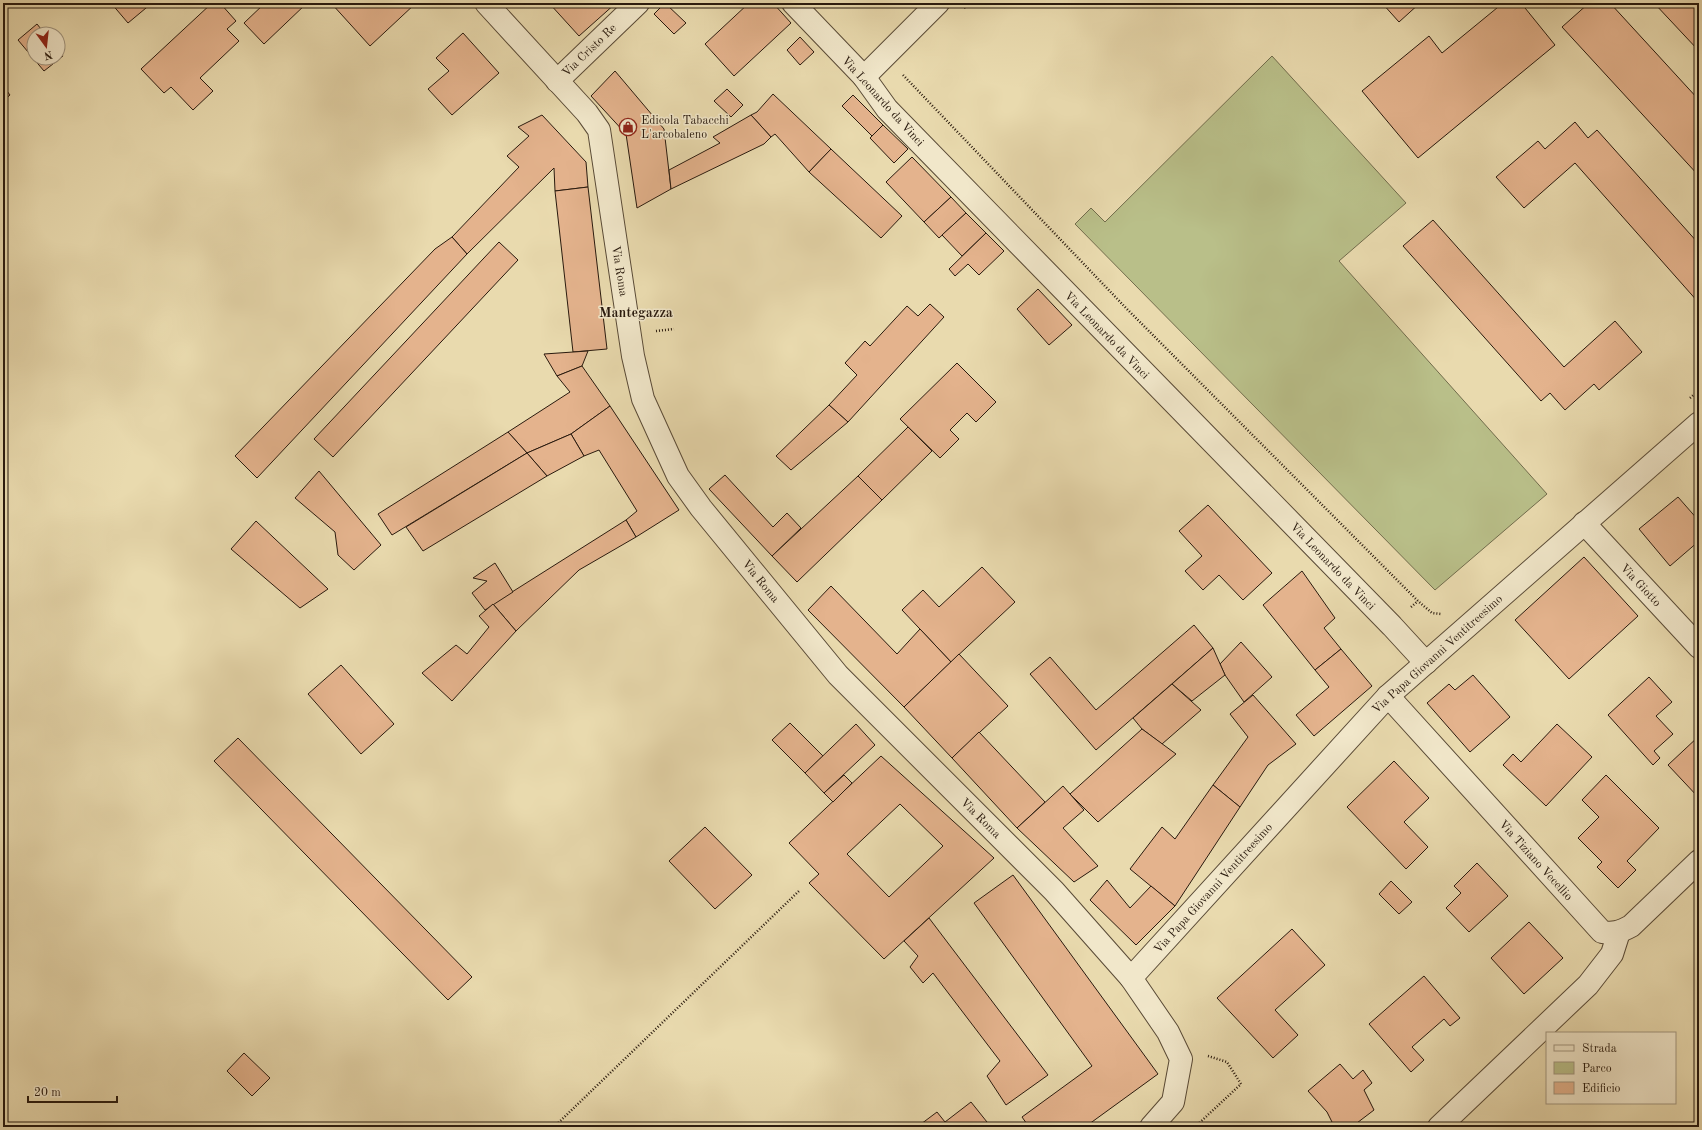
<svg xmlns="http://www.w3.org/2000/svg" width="1702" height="1130" font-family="'Old Standard TT',serif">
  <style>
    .green { fill: #b9bf89; stroke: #716c4c }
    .building { fill: #e4b38d; stroke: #291a0e; fill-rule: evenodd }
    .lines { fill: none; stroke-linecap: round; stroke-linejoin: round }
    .minor-casing { stroke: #594a36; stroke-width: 24 }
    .path { stroke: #291a0e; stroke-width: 2.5; stroke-dasharray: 1 2; stroke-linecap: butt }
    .minor { stroke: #f1e7ca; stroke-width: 22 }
    .labels { text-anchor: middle; stroke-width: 3; stroke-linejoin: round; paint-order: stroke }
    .street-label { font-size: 12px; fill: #291a0e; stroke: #f1e7ca }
    .poi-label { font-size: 12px; fill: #291a0e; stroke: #f1e7ca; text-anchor: start }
    .quarter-label { font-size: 14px; font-weight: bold; fill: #291a0e; stroke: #f1e7ca }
  </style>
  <rect width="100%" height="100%" fill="#e9daae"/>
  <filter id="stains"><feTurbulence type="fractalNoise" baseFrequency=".005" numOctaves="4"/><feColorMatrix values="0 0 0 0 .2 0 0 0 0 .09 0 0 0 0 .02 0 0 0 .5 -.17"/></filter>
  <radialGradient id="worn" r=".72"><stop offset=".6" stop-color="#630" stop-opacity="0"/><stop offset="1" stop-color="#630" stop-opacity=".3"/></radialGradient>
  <!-- green -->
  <path class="green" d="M1272,56l134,147 -67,58 208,233 -112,96 -360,-366 16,-16 14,14z"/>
  <!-- building -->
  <g class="building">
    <path d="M111,3h41l-24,20z"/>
    <path d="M212,3h8l16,18 -9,8 12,12 -39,37 13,13 -20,19 -22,-23 -7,6 -23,-24z"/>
    <path d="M265,3h42l-43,41 -20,-21z"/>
    <path d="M331,3h85l-46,43z"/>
    <path d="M549,3h67l-37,33z"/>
    <path d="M665,3l21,20 -12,11 -20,-20z"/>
    <path d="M749,3h24l18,20 -57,53 -29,-32z"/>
    <path d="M1382,3h38l-21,19z"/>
    <path d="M1503,3h18l34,42 -137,113 -56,-67 67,-55 13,17z"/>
    <path d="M1589,3h21l89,97v76l-137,-149z"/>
    <path d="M1654,3h45v48z"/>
    <path d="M37,24l8,10h-11v24h24v-8l5,6 -19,15 -26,-31z"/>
    <path d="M463,33l36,40 -47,42 -24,-26 21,-18 -13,-13z"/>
    <path d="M800,37l14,15 -14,13 -13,-15z"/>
    <path d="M615,71l49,58 7,60 -34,19 -11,-74 -35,-38z"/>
    <path d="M3,86l7,9 -7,6z"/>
    <path d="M727,89l16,16 -12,12 -17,-16z"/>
    <path d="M773,94l58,55 -22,23 -34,-38 -4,3 -20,-22 6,-3z"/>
    <path d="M853,95l30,30 -11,11 -30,-30z"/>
    <path d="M542,115l44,47 2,25 -33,4 -1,-23 -87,86 -15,-17 67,-70 -12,-11 22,-20 -11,-9z"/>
    <path d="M751,115l20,22 -7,7 -93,45 -2,-19 51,-27 -7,-6z"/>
    <path d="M1575,122l13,16 9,-8 102,114v59l-124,-140 -51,45 -28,-31 42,-36 7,8z"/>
    <path d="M883,125l25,24 -14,14 -24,-25z"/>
    <path d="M831,149l71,67 -21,22 -72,-66z"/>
    <path d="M912,157l39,40 -27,25 -38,-40z"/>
    <path d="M588,187l19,162 -34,3 -18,-161z"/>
    <path d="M951,197l15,16 -27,25 -15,-16z"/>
    <path d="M966,213l20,20 -24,23 -20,-21z"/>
    <path d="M1433,220l131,147 51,-46 27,31 -43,38 -5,-6 -29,26 -15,-17 -9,8 -138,-155z"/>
    <path d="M986,233l18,18 -25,24 -11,-11 -13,12 -6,-7z"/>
    <path d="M452,237l15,17 -210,224 -22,-22 200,-207z"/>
    <path d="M499,242l19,18 -185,197 -19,-18z"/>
    <path d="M1038,289l34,36 -23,20 -32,-36z"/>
    <path d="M930,304l14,13 -96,105 -19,-17 28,-30 -12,-12 20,-22 5,5 37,-40 11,10z"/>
    <path d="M588,351l-6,15 -25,10 -13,-22z"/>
    <path d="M957,363l39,39 -20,20 -9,-9 -17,17 9,9 -19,19 -40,-39z"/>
    <path d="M582,366l28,40 -39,28 -44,19 -19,-21 62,-40 -13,-16z"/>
    <path d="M829,405l19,17 -57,48 -15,-14z"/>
    <path d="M610,406l69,104 -43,27 -10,-17 11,-9 -38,-61 -15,6 -13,-22z"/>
    <path d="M908,427l24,24 -50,49 -24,-24z"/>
    <path d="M508,432l19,21 -135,82 -14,-21z"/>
    <path d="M571,434l13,22 -37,20 -20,-23z"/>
    <path d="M527,453l20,23 -124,75 -17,-24z"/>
    <path d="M319,471l62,74 -27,25 -16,-15 -3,-23 -40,-34z"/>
    <path d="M725,475l48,52 14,-14 14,15 -29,28 -63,-67z"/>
    <path d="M858,476l24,24 -85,82 -25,-26z"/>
    <path d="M1678,497l21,24v20l-29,25 -31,-37z"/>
    <path d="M1208,505l64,68 -29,27 -24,-25 -16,15 -18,-19 17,-15 -23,-25z"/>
    <path d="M626,520l10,17 -57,33 -63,61 -23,-27z"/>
    <path d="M256,521l72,68 -28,19 -69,-59z"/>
    <path d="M1584,557l54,59 -69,63 -54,-59z"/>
    <path d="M495,563l18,29 -28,18 -13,-17 15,-12 -14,-3z"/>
    <path d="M982,567l33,35 -64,60 -49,-52 21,-20 16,17z"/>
    <path d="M1302,571l33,47 -11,10 17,21 -26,21 -52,-65z"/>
    <path d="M831,586l66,68 23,-25 31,33 -47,45 -96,-97z"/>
    <path d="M493,604l23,27 -64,70 -30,-28 34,-28 11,9 22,-27 -10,-11z"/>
    <path d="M1194,625l19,23 -117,102 -66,-76 20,-17 46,53z"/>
    <path d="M1241,642l31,35 -28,25 -19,-27 -5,-11z"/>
    <path d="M1213,648l12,27 -33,26 -20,-17z"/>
    <path d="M1341,649l31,37 -58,50 -18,-21 33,-28 -14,-17z"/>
    <path d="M959,654l49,52 -56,52 -48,-51z"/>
    <path d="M341,665l53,59 -33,30 -53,-60z"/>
    <path d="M1473,675l37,42 -40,35 -43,-49 22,-19 6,6z"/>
    <path d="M1649,677l23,25 -16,14 17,18 -19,17 6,7 -7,7 -45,-50z"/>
    <path d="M1172,684l29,26 -39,34 -20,-15 -9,-11z"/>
    <path d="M1253,695l43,49 -28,21 -28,42 -27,-22 35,-48 -18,-23z"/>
    <path d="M790,723l33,33 -18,17 -33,-33z"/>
    <path d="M856,724l19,21 -51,48 -19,-20z"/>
    <path d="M1557,724l35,33 -46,49 -43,-41 10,-11 8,8z"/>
    <path d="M1142,729l34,25 -78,68 -28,-28z"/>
    <path d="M979,732l66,70 -28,26 -65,-70z"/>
    <path d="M1699,736v62l-31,-33z"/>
    <path d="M238,738l234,239 -24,23 -234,-239z"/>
    <path d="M881,756l113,102 -110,101 -75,-76 10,-9 -30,-31zM900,804l43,42 -54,51 -42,-43z"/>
    <path d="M1394,761l35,37 -25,24 24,25 -22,22 -59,-62z"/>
    <path d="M844,775l8,8 -19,19 -9,-9z"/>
    <path d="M1606,775l53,53 -32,33 9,9 -18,18 -21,-21 5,-5 -24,-24 21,-21 -17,-17z"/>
    <path d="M1213,785l27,22 -65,99 -45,-37 32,-42 13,12z"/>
    <path d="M1063,786l21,24 -21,18 35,38 -24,16 -57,-54z"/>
    <path d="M705,827l47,48 -37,34 -46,-48z"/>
    <path d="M1477,863l31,33 -39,36 -23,-24 15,-15 -7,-7z"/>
    <path d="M1013,875l145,199 -73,53h-56l-7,-10 70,-51 -118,-163z"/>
    <path d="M1107,880l23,28 21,-22 24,20 -39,39 -46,-45z"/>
    <path d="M1391,881l21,21 -13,12 -20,-20z"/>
    <path d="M929,918l119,157 -42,30 -19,-29 13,-15 -67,-88 -10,10 -13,-16 8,-11 -14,-15z"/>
    <path d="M1529,922l34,36 -39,36 -33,-36z"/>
    <path d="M1292,929l33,36 -50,45 23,25 -25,23 -56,-60z"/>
    <path d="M1424,976l36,42 -10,8 -6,-7 -32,28 12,13 -13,12 -42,-48z"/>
    <path d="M244,1053l26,25 -18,18 -25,-25z"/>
    <path d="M1340,1064l13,15 10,-9 9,13 -8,7 10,20 -21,16 -20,-2 -6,-12 -19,-21z"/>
    <path d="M971,1102l20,25h-74l20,-15 8,10z"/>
  </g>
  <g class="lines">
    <defs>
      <g id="minor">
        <path d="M486,3l101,110 12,17 34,226 10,43 35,77 23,32 137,167 216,216 77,87 37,54 13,27 -8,43 -22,25"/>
        <path d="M793,3l71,74 23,32 505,517 34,37"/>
        <path d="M864,77l74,-74"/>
        <path d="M557,81l81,-78"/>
        <path d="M1584,523l115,124"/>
        <path d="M1388,696l214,236c11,2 18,0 29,-6l68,-65"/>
        <path d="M1131,978l257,-282 311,-273"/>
        <path d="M1439,1127l149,-142 24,-31 7,-22"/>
      </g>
    </defs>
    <!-- minor casing -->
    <use href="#minor" class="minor-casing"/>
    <!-- path -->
    <g class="path">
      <path d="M964,8l6,-5"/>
      <path d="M903,75l222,232 293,294 14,12 9,1"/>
      <path d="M656,331l18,-2"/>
      <path d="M1690,398l9,-8"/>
      <path d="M1411,607l7,-6"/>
      <path d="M554,1127l246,-237"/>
      <path d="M1195,1127l46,-43 -14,-22 -19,-6"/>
    </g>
    <!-- minor -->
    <use href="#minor" class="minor"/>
  </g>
  <!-- icons -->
  <defs>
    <symbol id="shop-ring" viewBox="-11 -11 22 22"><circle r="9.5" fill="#f1e7ca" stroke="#8f2418" stroke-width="1.5"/><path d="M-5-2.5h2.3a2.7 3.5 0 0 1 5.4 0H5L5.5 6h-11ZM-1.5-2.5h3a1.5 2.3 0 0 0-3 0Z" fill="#8f2418"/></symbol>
  </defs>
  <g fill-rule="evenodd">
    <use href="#shop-ring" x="618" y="117" width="20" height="20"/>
  </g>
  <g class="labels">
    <!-- street labels -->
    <g class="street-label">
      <text transform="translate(589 50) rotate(-44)" y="4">Via Cristo Re</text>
      <text transform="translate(883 101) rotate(48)" y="4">Via Leonardo da Vinci</text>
      <text transform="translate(620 271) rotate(81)" y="4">Via Roma</text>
      <text transform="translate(1107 335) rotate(46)" y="4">Via Leonardo da Vinci</text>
      <text transform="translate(1333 566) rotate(46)" y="4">Via Leonardo da Vinci</text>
      <text transform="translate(761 581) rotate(51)" y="4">Via Roma</text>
      <text transform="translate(1641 585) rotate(47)" y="4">Via Giotto</text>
      <text transform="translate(1437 654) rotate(-42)" y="4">Via Papa Giovanni Ventitreesimo</text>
      <text transform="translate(981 818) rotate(45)" y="4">Via Roma</text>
      <text transform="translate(1536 860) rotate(48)" y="4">Via Tiziano Vecellio</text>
      <text transform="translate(1213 888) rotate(-48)" y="4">Via Papa Giovanni Ventitreesimo</text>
    </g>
    <!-- poi labels -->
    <g class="poi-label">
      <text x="641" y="124">Edicola Tabacchi<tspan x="641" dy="14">L'arcobaleno</tspan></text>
    </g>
    <!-- quarter labels -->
    <g class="quarter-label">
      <text x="636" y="317">Mantegazza</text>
    </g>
  </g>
  <!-- margin -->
  <rect width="1702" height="1130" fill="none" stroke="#e9daae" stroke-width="16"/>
  <rect x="4" y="4" width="1694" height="1122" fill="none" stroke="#291a0e" stroke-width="2"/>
  <rect x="8" y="8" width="1686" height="1114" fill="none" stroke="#291a0e"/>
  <!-- legend -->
  <rect x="1546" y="1032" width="130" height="72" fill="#f1e7ca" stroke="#a1957f"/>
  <rect x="1554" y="1045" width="20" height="6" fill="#f1e7ca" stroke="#a1957f"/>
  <text x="1582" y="1052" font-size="12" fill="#291a0e">Strada</text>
  <rect x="1554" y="1062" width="20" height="12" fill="#b9bf89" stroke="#a1957f"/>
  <text x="1582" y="1072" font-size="12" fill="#291a0e">Parco</text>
  <rect x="1554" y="1082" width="20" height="12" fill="#e4b38d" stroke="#a1957f"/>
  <text x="1582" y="1092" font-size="12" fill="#291a0e">Edificio</text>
  <!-- north arrow -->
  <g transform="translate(46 46) rotate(165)"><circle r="19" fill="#f1e7ca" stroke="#a1957f"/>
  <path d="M0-3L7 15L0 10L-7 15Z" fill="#8f2418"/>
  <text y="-6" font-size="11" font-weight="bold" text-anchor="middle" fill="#291a0e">N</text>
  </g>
  <!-- scale -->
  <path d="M28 1096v6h89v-6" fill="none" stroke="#291a0e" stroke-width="2"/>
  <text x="34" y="1096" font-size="12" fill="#291a0e" stroke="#f1e7ca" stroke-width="3" paint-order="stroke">20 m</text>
  <rect width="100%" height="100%" filter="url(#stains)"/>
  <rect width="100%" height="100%" fill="url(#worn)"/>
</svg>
